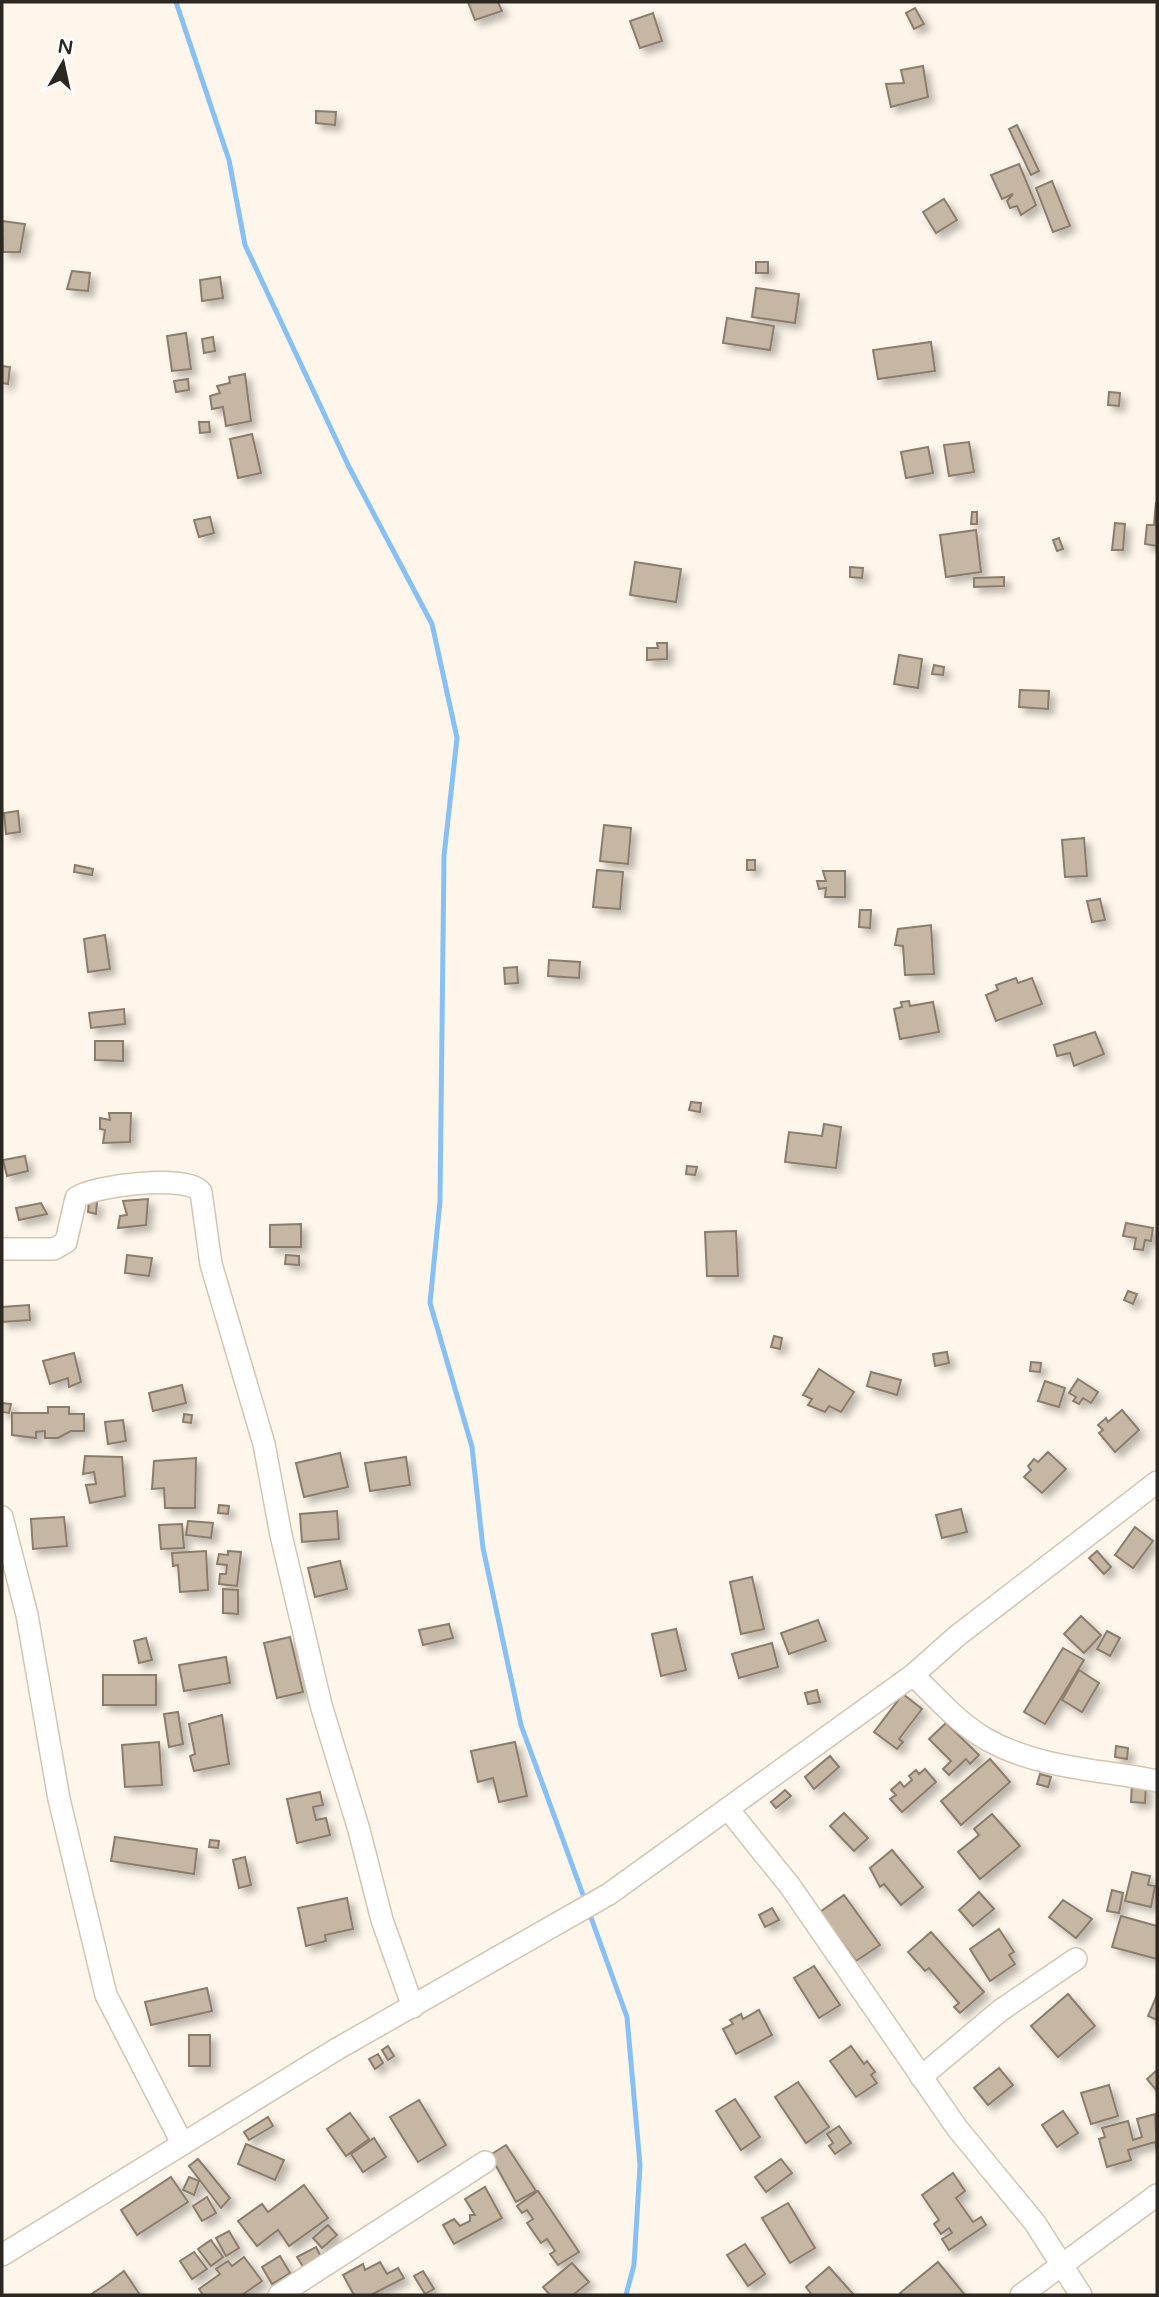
<svg xmlns="http://www.w3.org/2000/svg" width="1159" height="2297" font-family="'Varela Round',sans-serif">
  <style>
    .lines { fill: none; stroke-linecap: round; stroke-linejoin: round }
    .stream { stroke: #87c0f5; stroke-width: 5 }
    .building { fill: #c6b6a4; stroke: #8b7c6c; stroke-width: 2; filter: url(#shadow) }
    .minor-casing { stroke: #d3c5b2; stroke-width: 24 }
    .minor { stroke: #fff; stroke-width: 21 }
  </style>
  <defs>
    <filter id="shadow"><feDropShadow dx="5.5" dy="5.5" stdDeviation="3.5" flood-color="#0004"/></filter>
  </defs>
  <rect width="100%" height="100%" fill="#fef6ea"/>
  <g class="lines">
    <!-- stream -->
    <g class="stream">
      <path d="M176,2l53,158 16,85 104,222 83,157 25,114 -13,118 -4,345 -10,102 42,144 11,101 38,177 65,178"/>
      <path d="M589,1912l38,105 13,148 -6,100 -8,30"/>
    </g>
  </g>
  <!-- building -->
  <g class="building">
    <path d="M468,2h30l4,9 -27,9z"/>
    <path d="M915,8l9,16 -10,5 -8,-16z"/>
    <path d="M653,13l9,28 -22,7 -10,-27z"/>
    <path d="M923,66l5,31 -37,10 -5,-23 18,-1 -3,-13z"/>
    <path d="M316,111l20,1 -1,13 -19,-2z"/>
    <path d="M1017,125l22,46 -8,4 -22,-46z"/>
    <path d="M1019,164l17,41 -15,10 -4,-9 -7,2 -3,-7 6,-7 -11,5 -11,-24z"/>
    <path d="M1052,181l18,45 -17,6 -17,-44z"/>
    <path d="M944,199l13,21 -21,13 -13,-21z"/>
    <path d="M2,221l23,3 -5,28h-17z"/>
    <rect x="756" y="262" width="12" height="11"/>
    <path d="M72,271l18,2 -2,18 -21,-2z"/>
    <path d="M220,277l3,21 -21,3 -2,-21z"/>
    <path d="M756,288l43,6 -4,29 -43,-6z"/>
    <path d="M727,318l47,8 -4,24 -47,-7z"/>
    <path d="M186,333l5,36 -19,2 -5,-35z"/>
    <path d="M213,337l2,14 -11,2 -2,-14z"/>
    <path d="M931,342l4,29 -57,8 -5,-29z"/>
    <path d="M2,366l8,1 -2,17 -6,-1z"/>
    <path d="M245,374l6,47 -25,5 -3,-19 -11,2 -2,-13 10,-3 -3,-7 13,-3 -1,-6z"/>
    <path d="M188,379l1,11 -13,2 -2,-11z"/>
    <path d="M1109,392l11,1 -1,13 -11,-1z"/>
    <path d="M199,422h10l1,10 -10,1z"/>
    <path d="M252,434l9,39 -23,5 -8,-39z"/>
    <path d="M969,442l5,30 -25,4 -5,-31z"/>
    <path d="M928,447l5,26 -27,5 -5,-26z"/>
    <path d="M1156,502l1,44 -12,-2 2,-19h7z"/>
    <path d="M972,512h5v12h-6z"/>
    <path d="M210,517l4,16 -15,4 -5,-17z"/>
    <path d="M1115,523l10,1 -2,26h-11z"/>
    <path d="M976,530l5,42 -35,5 -6,-42z"/>
    <path d="M1059,538l4,11 -6,2 -4,-11z"/>
    <path d="M635,562l46,7 -5,33 -46,-7z"/>
    <path d="M850,567l13,1 -1,10 -12,-1z"/>
    <path d="M1004,577v9l-30,1v-9z"/>
    <path d="M657,643h10v16l-20,1v-12h11z"/>
    <path d="M899,655l23,4 -4,29 -24,-4z"/>
    <path d="M934,665l10,2 -1,8 -11,-1z"/>
    <path d="M1020,690l29,1 -1,18 -29,-2z"/>
    <path d="M18,811l2,21 -14,2 -2,-21z"/>
    <path d="M604,825l27,3 -3,36 -28,-3z"/>
    <path d="M1084,838l3,38 -22,1 -3,-37z"/>
    <rect x="747" y="860" width="8" height="10"/>
    <path d="M75,865l18,4 -1,6 -18,-3z"/>
    <path d="M597,870l26,2 -3,37 -27,-2z"/>
    <path d="M823,871h22v26h-20l1,-9 -7,1 -2,-8h9z"/>
    <path d="M1100,899l5,21 -13,2 -5,-21z"/>
    <path d="M860,910h11l-1,18 -11,-1z"/>
    <path d="M931,925l3,49 -29,1 -2,-29 -8,-1 3,-16z"/>
    <path d="M105,935l5,34 -22,3 -4,-33z"/>
    <path d="M549,960l31,2 -1,16 -31,-2z"/>
    <path d="M517,967l1,16 -13,1 -1,-16z"/>
    <path d="M1016,978l2,5 14,-5 10,26 -46,17 -10,-26 12,-5 -2,-5z"/>
    <path d="M909,1001l1,5 23,-4 6,30 -39,7 -6,-30 8,-2 -1,-5z"/>
    <path d="M124,1009l1,15 -34,4 -2,-15z"/>
    <path d="M1095,1032l9,22 -30,12 -4,-13 -13,3 -3,-11z"/>
    <path d="M95,1041h28v20l-28,-1z"/>
    <path d="M691,1102l10,1 -1,9 -11,-2z"/>
    <path d="M109,1113h22l-1,29 -27,1 2,-13 -5,-1v-11l10,2z"/>
    <path d="M824,1124l17,3 -5,41 -51,-6 4,-30 33,4z"/>
    <path d="M25,1156l3,15 -21,5 -4,-16z"/>
    <path d="M687,1166l10,1 -2,8 -9,-1z"/>
    <path d="M148,1199l-2,26 -28,3 2,-12 7,-1 -4,-14z"/>
    <path d="M89,1201l8,1 -1,12 -8,-2z"/>
    <path d="M41,1203l6,11 -28,6 -3,-12z"/>
    <path d="M1126,1223l27,5 -2,13 -6,-1 -2,10 -9,-1 2,-11 -13,-2z"/>
    <path d="M301,1224v23h-31v-22z"/>
    <path d="M736,1231l2,45h-31l-2,-44z"/>
    <path d="M127,1255l25,3 -3,18 -24,-3z"/>
    <path d="M286,1255l13,1v9l-14,-1z"/>
    <path d="M1128,1291l9,3 -4,10 -9,-4z"/>
    <path d="M29,1305l1,15 -28,2v-15z"/>
    <path d="M774,1336l8,2 -2,11 -9,-2z"/>
    <path d="M947,1352l2,11 -14,3 -2,-12z"/>
    <path d="M74,1353l7,29 -12,5 -1,-9 -18,6 -7,-23z"/>
    <path d="M1031,1362l10,1 -1,9 -10,-1z"/>
    <path d="M819,1369l35,23 -13,20 -12,-6 -4,6 -17,-7 4,-6 -9,-4z"/>
    <path d="M871,1372l30,8 -4,15 -30,-9z"/>
    <path d="M1078,1379l20,13 -7,11 -8,-5 -4,6 -6,-3 3,-4 -7,-4z"/>
    <path d="M1045,1381l20,7 -6,19 -21,-6z"/>
    <path d="M182,1385l4,18 -33,8 -4,-18z"/>
    <path d="M2,1403l9,1 -2,9 -7,-1z"/>
    <path d="M48,1407h21v7h15v17h-13l-13,7h-13v-7l-9,1v6l-24,-3v-22h36z"/>
    <path d="M1122,1410l17,20 -24,22 -16,-19 4,-3 -5,-5 8,-7 2,4z"/>
    <path d="M184,1414l8,1 -1,8 -8,-1z"/>
    <path d="M123,1420l3,21 -18,3 -3,-22z"/>
    <path d="M1048,1452l18,17 -24,24 -18,-16 7,-7 -3,-4 6,-7 4,3z"/>
    <path d="M340,1453l8,34 -44,10 -8,-34z"/>
    <path d="M85,1456l37,1 3,39 -35,7 -4,-18 10,-1 -2,-12 -11,2z"/>
    <path d="M406,1457l4,28 -40,6 -5,-28z"/>
    <path d="M196,1458l-1,50h-30l-1,-20 -12,1 2,-28z"/>
    <path d="M219,1505l10,1 -1,8 -10,-1z"/>
    <path d="M961,1509l6,23 -25,6 -6,-23z"/>
    <path d="M337,1511l2,28 -37,3 -2,-28z"/>
    <path d="M64,1517l3,29 -34,3 -2,-30z"/>
    <path d="M188,1521l25,2 -2,15 -25,-3z"/>
    <path d="M182,1524l2,24 -23,1 -2,-24z"/>
    <path d="M1135,1527l18,14 -20,27 -18,-13z"/>
    <path d="M206,1551l2,39 -28,2 -2,-27 -5,1 -1,-13z"/>
    <path d="M228,1551l13,1 -4,34 -18,-2 1,-10h6l1,-9 -10,-1 2,-10 9,1z"/>
    <path d="M1097,1551l14,16 -7,7 -15,-16z"/>
    <path d="M340,1561l7,28 -32,8 -7,-29z"/>
    <path d="M752,1577l12,52 -23,5 -11,-52z"/>
    <path d="M223,1589l15,1v24l-15,-1z"/>
    <path d="M1081,1616l20,19 -17,18 -20,-19z"/>
    <path d="M818,1620l8,21 -37,13 -8,-21z"/>
    <path d="M449,1624l4,14 -30,7 -4,-15z"/>
    <path d="M676,1629l10,41 -25,6 -9,-42z"/>
    <path d="M1107,1631l13,7 -10,18 -13,-7z"/>
    <path d="M290,1637l13,55 -26,6 -13,-55z"/>
    <path d="M146,1638l6,22 -13,3 -5,-22z"/>
    <path d="M772,1643l6,24 -39,11 -7,-24z"/>
    <path d="M1063,1648l21,12 -39,64 -21,-12z"/>
    <path d="M226,1657l4,26 -46,8 -5,-26z"/>
    <path d="M1079,1670l20,13 -17,29 -20,-12z"/>
    <rect x="103" y="1675" width="53" height="30"/>
    <path d="M817,1690l3,12 -12,2 -3,-11z"/>
    <path d="M903,1694l19,15 -23,30 4,3 -6,7 -23,-17z"/>
    <path d="M178,1712l5,32 -14,3 -5,-33z"/>
    <path d="M222,1715l7,49 -35,7 -4,-15 5,-2 -6,-30z"/>
    <path d="M946,1723l33,32 -9,9 -4,-5 -17,16 -6,-6 8,-8 -22,-22z"/>
    <path d="M159,1742l3,43 -37,2 -3,-42z"/>
    <path d="M515,1742l12,54 -28,6 -6,-24 -15,4 -7,-31z"/>
    <path d="M1116,1746l12,2 -1,11 -12,-2z"/>
    <path d="M830,1756l9,11 -25,22 -9,-12z"/>
    <path d="M990,1759l20,23 -49,43 -20,-24z"/>
    <path d="M925,1769l11,13 -34,30 -12,-13 6,-4 -5,-5 9,-8 4,5 8,-7 -3,-4 7,-6 3,4z"/>
    <path d="M1040,1774l11,3 -3,10 -11,-3z"/>
    <path d="M1132,1783l14,2 -1,18 -14,-1z"/>
    <path d="M785,1790l6,6 -15,12 -5,-6z"/>
    <path d="M320,1792l3,13 -10,2 3,13 10,-2 4,17 -33,8 -10,-44z"/>
    <path d="M844,1813l24,25 -14,13 -24,-25z"/>
    <path d="M992,1814l28,32 -40,33 -22,-27 21,-17 -5,-6z"/>
    <path d="M115,1837l82,12 -3,25 -83,-13z"/>
    <path d="M210,1840l9,1 -1,7 -9,-1z"/>
    <path d="M892,1850l31,37 -22,18 -17,-21 -4,3 -10,-19z"/>
    <path d="M245,1857l6,28 -12,3 -6,-28z"/>
    <path d="M1132,1872l18,4 -2,9 7,1 -4,21 -26,-6z"/>
    <path d="M1112,1890l11,3 -4,20 -12,-2z"/>
    <path d="M979,1892l15,17 -21,17 -14,-16z"/>
    <path d="M844,1895l36,50 -24,16 -36,-49z"/>
    <path d="M347,1898l6,31 -28,6 1,6 -20,5 -8,-38z"/>
    <path d="M1063,1900l29,19 -16,19 -27,-21z"/>
    <path d="M772,1908l7,12 -14,7 -6,-12z"/>
    <path d="M1121,1916l36,10v33l-45,-12z"/>
    <path d="M999,1929l15,23 -5,3 6,9 -25,17 -20,-32z"/>
    <path d="M931,1932l53,60 -24,21 -6,-6 5,-4 -30,-35 -4,3 -17,-19z"/>
    <path d="M814,1966l26,39 -21,13 -25,-40z"/>
    <path d="M207,1988l5,23 -61,14 -6,-23z"/>
    <path d="M1068,1994l27,32 -37,31 -27,-31z"/>
    <path d="M1157,1995v25l-9,-4z"/>
    <path d="M759,2010l13,25 -36,19 -13,-25 10,-5 -3,-4 11,-6 2,5z"/>
    <rect x="189" y="2035" width="21" height="31"/>
    <path d="M388,2046l6,10 -6,4 -6,-10z"/>
    <path d="M851,2046l13,18 3,-3 8,11 -4,3 6,8 -21,14 -26,-36z"/>
    <path d="M378,2054l5,9 -8,6 -6,-10z"/>
    <path d="M999,2068l14,17 -25,20 -14,-17z"/>
    <path d="M1157,2070v21l-10,-12z"/>
    <path d="M798,2082l31,45 -23,16 -31,-46z"/>
    <path d="M1109,2085l9,31 -27,8 -10,-31z"/>
    <path d="M735,2099l25,38 -19,13 -25,-39z"/>
    <path d="M419,2100l27,45 -28,17 -28,-45z"/>
    <path d="M1063,2111l15,22 -21,14 -15,-22z"/>
    <path d="M350,2113l19,26 -23,17 -19,-27z"/>
    <path d="M1155,2114l2,37 -2,-9 -27,8 3,10 -24,7 -8,-28 6,-2 -3,-9 26,-7 5,19 9,-3 -5,-18z"/>
    <path d="M268,2117l5,9 -24,14 -5,-8z"/>
    <path d="M839,2126l12,17 -16,11 -6,-8 4,-3 -6,-9z"/>
    <path d="M374,2138l12,19 -23,15 -12,-18z"/>
    <path d="M246,2144l38,16 -9,20 -37,-16z"/>
    <path d="M506,2145l30,46 -20,11 -26,-47z"/>
    <path d="M198,2159l32,39 -9,10 -32,-42z"/>
    <path d="M781,2159l11,14 -26,19 -11,-15z"/>
    <path d="M953,2173l12,18 -9,7 17,24 8,-5 5,8 -37,25 -7,-11 10,-6 -3,-5 -8,6 -7,-10 5,-4 -17,-25z"/>
    <path d="M171,2177l17,25 -51,33 -16,-25z"/>
    <path d="M189,2177l10,4 -5,14 -11,-5z"/>
    <path d="M304,2185l24,33 -39,28 -11,-16 -21,16 -19,-25 24,-17 6,8z"/>
    <path d="M485,2187l17,31 -48,26 -11,-19 11,-6 6,7 10,-5v-6h5l-10,-16z"/>
    <path d="M538,2191l41,61 -21,13 -8,-11 5,-3 -8,-12 -6,4 -14,-20 6,-4 -6,-9 -5,3 -5,-7z"/>
    <path d="M207,2197l9,16 -14,8 -9,-15z"/>
    <path d="M788,2203l27,45 -25,15 -28,-45z"/>
    <path d="M328,2225l9,10 -15,13 -9,-10z"/>
    <path d="M229,2231l10,17 -13,8 -10,-18z"/>
    <path d="M211,2240l12,17 -12,9 -13,-17z"/>
    <path d="M745,2244l20,30 -17,12 -21,-31z"/>
    <path d="M316,2247l7,14 -18,9 -8,-13z"/>
    <path d="M194,2252l13,17 -15,10 -12,-18z"/>
    <path d="M280,2256l10,17 -18,11 -10,-17z"/>
    <path d="M244,2257l18,24 -20,14h-39l-4,-6 21,-15 -4,-5 12,-8 4,5z"/>
    <path d="M380,2262l7,12 11,-6 6,10 -33,17h-17l-11,-20 20,-11 2,6z"/>
    <path d="M938,2262l27,33h-63l-2,-2z"/>
    <path d="M572,2263l17,19 -16,13h-23l-7,-8z"/>
    <path d="M829,2267l25,28h-42l-6,-8z"/>
    <path d="M124,2271l16,24h-50l18,-12z"/>
    <path d="M423,2271l11,18 -9,5 -11,-18z"/>
  </g>
  <g class="lines">
    <defs>
      <g id="minor">
        <path d="M2,1249h52l12,-7 10,-44c18,-13 113,-24 125,-6l10,72 53,180 17,91 40,170 38,125 23,90 31,87"/>
        <path d="M2,1517l25,98 32,184 47,196 76,148"/>
        <path d="M913,1675c23,22 45,48 73,64 53,30 113,30 171,42"/>
        <path d="M728,1809l62,77 167,242 78,95 46,72"/>
        <path d="M921,2077l80,-67 75,-51"/>
        <path d="M2,2255l335,-206 272,-155 304,-219 44,-39 200,-154"/>
        <path d="M279,2295l206,-133"/>
        <path d="M1021,2295l136,-100"/>
      </g>
    </defs>
    <!-- minor casing -->
    <use href="#minor" class="minor-casing"/>
    <!-- minor -->
    <use href="#minor" class="minor"/>
  </g>
  <!-- border -->
  <rect width="1159" height="2297" fill="none" stroke="#2c2720" stroke-width="7"/>
  <!-- north arrow -->
  <g transform="translate(63 63) rotate(9)" stroke="#ffffff" stroke-width="5" paint-order="stroke">
  <path d="M0-5L12 26L0 18L-12 26Z" fill="#2c2720"/>
  <text y="-10" font-size="19" font-weight="bold" text-anchor="middle" fill="#2c2720">N</text>
  </g>
</svg>
